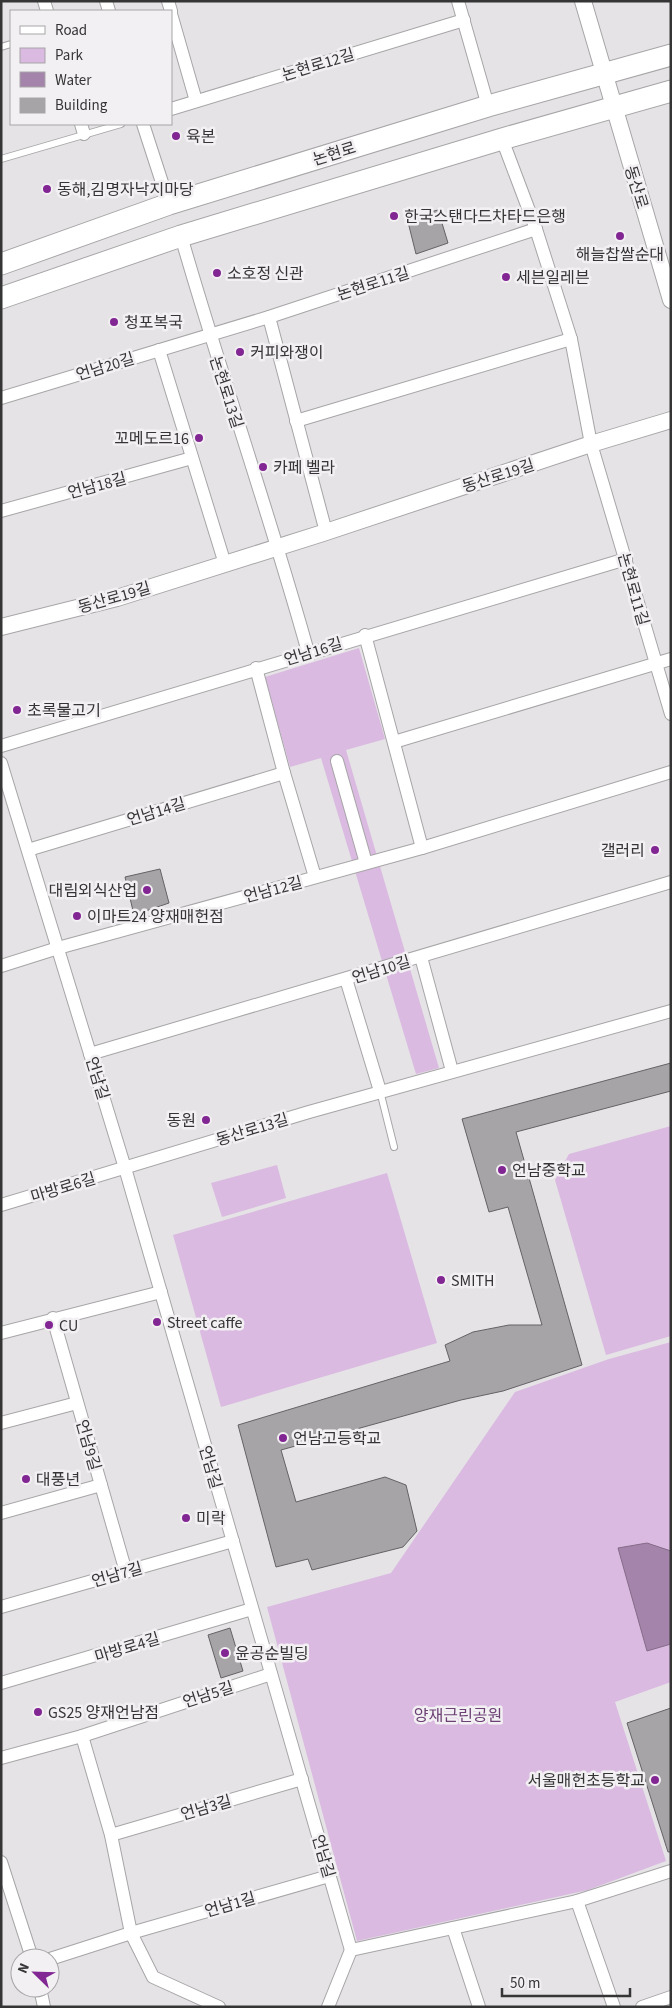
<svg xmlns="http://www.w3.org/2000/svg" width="672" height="2008" font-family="'Source Sans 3','Noto Sans KR',sans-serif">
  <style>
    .green { fill: #dabae1 }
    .water { fill: #a584ab; stroke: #846c88 }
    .building { fill: #a6a4a7; stroke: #646264 }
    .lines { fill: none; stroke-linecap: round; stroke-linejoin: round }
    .service-casing { stroke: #a7a5a7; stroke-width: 8 }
    .minor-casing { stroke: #a7a5a7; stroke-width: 14 }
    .tertiary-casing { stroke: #a7a5a7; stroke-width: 18 }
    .primary-casing { stroke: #a7a5a7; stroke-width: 23 }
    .service { stroke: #fff; stroke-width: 6 }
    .minor { stroke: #fff; stroke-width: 12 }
    .tertiary { stroke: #fff; stroke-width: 16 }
    .primary { stroke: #fff; stroke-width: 21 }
    .poi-dot { fill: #812692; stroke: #f3f0f3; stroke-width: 2 }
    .labels { text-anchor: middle; stroke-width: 5; stroke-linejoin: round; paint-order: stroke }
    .street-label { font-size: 16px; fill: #363536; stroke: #f3f0f3 }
    .poi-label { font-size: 16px; fill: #363536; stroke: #f3f0f3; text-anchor: start }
    .park-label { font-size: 16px; fill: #6c4075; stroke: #f3f0f3 }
  </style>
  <rect width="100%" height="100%" fill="#e5e3e6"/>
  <!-- green -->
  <g class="green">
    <path d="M359,648l26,91 -39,11 93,318 -23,6 -95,-316 -31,9 -25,-90z"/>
    <path d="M671,1126v210l-65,19 -51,-175 14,-26z"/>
    <path d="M277,1165l9,33 -64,19 -11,-34z"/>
    <path d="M387,1173l50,170 -216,64 -48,-172z"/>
    <path d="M671,1342v340l-56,20 51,159 -78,29 -231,51 -90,-334 124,-34 124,-181 94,-33z"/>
  </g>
  <!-- water -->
  <path class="water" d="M647,1543l24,8v93l-24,7 -29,-103z"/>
  <!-- building -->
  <g class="building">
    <path d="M438,210l10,33 -32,11 -9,-36z"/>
    <path d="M160,869l9,34 -35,12 -9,-38z"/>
    <path d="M671,1063v28l-155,41 66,233 -79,26 -42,9 -180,50 15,52 89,-25 21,8 11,46 -14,16 -91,23 -4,-11 -32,8 -38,-142 212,-64 -5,-16 28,-13 36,-7h33l-34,-118 -19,5 -27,-93z"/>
    <path d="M230,1628l13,43 -22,7 -13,-43z"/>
    <path d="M671,1708v144h-3l-41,-129z"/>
  </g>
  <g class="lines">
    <defs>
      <g id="service">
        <path d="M1,47l10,-3"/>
        <path d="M1,159l120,-35"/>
        <path d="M380,1091l14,56"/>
      </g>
      <g id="minor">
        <path d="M44,1l3,10"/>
        <path d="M106,1l3,10"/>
        <path d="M168,1l3,10"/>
        <path d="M458,1l30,105"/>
        <path d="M171,14l25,87"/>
        <path d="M171,109l293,-89"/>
        <path d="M81,124l3,10"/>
        <path d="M143,124l26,80"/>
        <path d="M502,139l34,90 35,110 20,105 80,270"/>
        <path d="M181,236c40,139 88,276 127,416"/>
        <path d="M269,317l57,215"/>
        <path d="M159,350l66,214"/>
        <path d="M1,398l268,-81 267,-88"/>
        <path d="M296,421l275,-82"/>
        <path d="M1,511l191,-53"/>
        <path d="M365,635l57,213"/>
        <path d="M256,668l28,105 31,104"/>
        <path d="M394,742l277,-83"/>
        <path d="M1,746l625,-187"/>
        <path d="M337,761l29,102"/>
        <path d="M1,763l124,405 226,782"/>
        <path d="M28,850l256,-77"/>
        <path d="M421,957l31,114"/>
        <path d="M1,966l57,-18 364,-100 249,-76"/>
        <path d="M346,979l34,112"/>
        <path d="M90,1054l581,-172"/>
        <path d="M1,1205l308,-93 362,-101"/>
        <path d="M53,1318l73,254"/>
        <path d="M1,1333l160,-41"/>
        <path d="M1,1423l76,-20"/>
        <path d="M1,1513l100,-28"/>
        <path d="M1,1607l232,-66"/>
        <path d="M1,1683l251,-74"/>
        <path d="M82,1736l29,99 20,98 22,44 66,30"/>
        <path d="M1,1758l81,-22 189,-62"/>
        <path d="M111,1835l191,-56"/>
        <path d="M1,1862l31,96"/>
        <path d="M577,1901l37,106"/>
        <path d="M453,1928l26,79"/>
        <path d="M351,1950l226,-49 94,-30"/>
        <path d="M50,1959l81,-26 198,-57"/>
        <path d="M40,1988l4,19"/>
        <path d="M328,2007l23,-57"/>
        <path d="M642,2007l29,-10"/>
      </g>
      <g id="tertiary">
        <path d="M583,1l88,299"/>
        <path d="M1,627l116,-29 206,-65 268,-89 80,-24"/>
      </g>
      <g id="primary">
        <path d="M1,264l168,-60 319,-98 183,-51"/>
        <path d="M1,298l180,-62 321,-97 169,-48"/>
      </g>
    </defs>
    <!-- service casing -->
    <use href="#service" class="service-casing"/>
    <!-- minor casing -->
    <use href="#minor" class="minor-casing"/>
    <!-- tertiary casing -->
    <use href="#tertiary" class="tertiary-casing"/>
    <!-- primary casing -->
    <use href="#primary" class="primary-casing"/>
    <!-- service -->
    <use href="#service" class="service"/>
    <!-- minor -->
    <use href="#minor" class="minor"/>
    <!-- tertiary -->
    <use href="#tertiary" class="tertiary"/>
    <!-- primary -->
    <use href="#primary" class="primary"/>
  </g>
  <!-- markers -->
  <g class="poi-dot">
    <circle cx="176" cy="136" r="5"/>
    <circle cx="47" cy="189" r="5"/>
    <circle cx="394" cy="216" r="5"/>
    <circle cx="620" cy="236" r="5"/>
    <circle cx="217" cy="273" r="5"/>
    <circle cx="506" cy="277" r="5"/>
    <circle cx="114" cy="322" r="5"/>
    <circle cx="240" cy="352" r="5"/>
    <circle cx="199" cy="438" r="5"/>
    <circle cx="263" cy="467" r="5"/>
    <circle cx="17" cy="710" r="5"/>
    <circle cx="655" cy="850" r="5"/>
    <circle cx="147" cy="890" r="5"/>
    <circle cx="77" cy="916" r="5"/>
    <circle cx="206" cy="1120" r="5"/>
    <circle cx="502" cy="1170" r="5"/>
    <circle cx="441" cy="1280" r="5"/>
    <circle cx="157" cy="1322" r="5"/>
    <circle cx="49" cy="1325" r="5"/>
    <circle cx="283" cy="1438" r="5"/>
    <circle cx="26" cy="1479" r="5"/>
    <circle cx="186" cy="1518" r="5"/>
    <circle cx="225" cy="1653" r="5"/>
    <circle cx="38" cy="1712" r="5"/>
    <circle cx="655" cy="1780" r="5"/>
  </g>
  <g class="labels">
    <!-- street labels -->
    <g class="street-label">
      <text transform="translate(318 64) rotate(-17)" y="6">논현로12길</text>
      <text transform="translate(334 153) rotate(-17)" y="6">논현로</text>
      <text transform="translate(637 187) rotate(73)" y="6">동산로</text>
      <text transform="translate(373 283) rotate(-18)" y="6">논현로11길</text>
      <text transform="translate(105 366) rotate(-17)" y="6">언남20길</text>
      <text transform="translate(227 392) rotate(72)" y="6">논현로13길</text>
      <text transform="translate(498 475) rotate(-18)" y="6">동산로19길</text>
      <text transform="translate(97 485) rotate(-15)" y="6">언남18길</text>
      <text transform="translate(634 589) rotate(74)" y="6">논현로11길</text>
      <text transform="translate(114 597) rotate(-16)" y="6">동산로19길</text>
      <text transform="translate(313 651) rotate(-17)" y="6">언남16길</text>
      <text transform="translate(156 811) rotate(-17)" y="6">언남14길</text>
      <text transform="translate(273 889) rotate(-15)" y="6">언남12길</text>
      <text transform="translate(381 969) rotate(-17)" y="6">언남10길</text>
      <text transform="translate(98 1078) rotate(73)" y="6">언남길</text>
      <text transform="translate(252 1129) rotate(-17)" y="6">동산로13길</text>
      <text transform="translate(63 1187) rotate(-17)" y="6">마방로6길</text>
      <text transform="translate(89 1445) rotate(74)" y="6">언남9길</text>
      <text transform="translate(211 1467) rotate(74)" y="6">언남길</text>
      <text transform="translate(117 1574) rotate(-16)" y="6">언남7길</text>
      <text transform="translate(127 1647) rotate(-17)" y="6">마방로4길</text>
      <text transform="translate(208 1694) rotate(-18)" y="6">언남5길</text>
      <text transform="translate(206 1807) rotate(-16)" y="6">언남3길</text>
      <text transform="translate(324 1856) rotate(74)" y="6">언남길</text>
      <text transform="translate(230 1904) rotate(-16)" y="6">언남1길</text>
    </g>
    <!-- poi labels -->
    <g class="poi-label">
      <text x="186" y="142">육본</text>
      <text x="57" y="195">동해,김명자낙지마당</text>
      <text x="404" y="222">한국스탠다드차타드은행</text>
      <text x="620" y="260" text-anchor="middle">해늘찹쌀순대</text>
      <text x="227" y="279">소호정 신관</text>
      <text x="516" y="283">세븐일레븐</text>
      <text x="124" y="328">청포복국</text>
      <text x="250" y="358">커피와쟁이</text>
      <text x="189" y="444" text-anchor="end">꼬메도르16</text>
      <text x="273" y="473">카페 벨라</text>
      <text x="27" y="716">초록물고기</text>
      <text x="645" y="856" text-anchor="end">갤러리</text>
      <text x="137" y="896" text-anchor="end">대림외식산업</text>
      <text x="87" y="922">이마트24 양재매헌점</text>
      <text x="196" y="1126" text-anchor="end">동원</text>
      <text x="512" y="1176">언남중학교</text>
      <text x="451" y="1286">SMITH</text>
      <text x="167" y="1328">Street caffe</text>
      <text x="59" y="1331">CU</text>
      <text x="293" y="1444">언남고등학교</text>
      <text x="36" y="1485">대풍년</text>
      <text x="196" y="1524">미락</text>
      <text x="235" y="1659">윤공순빌딩</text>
      <text x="48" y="1718">GS25 양재언남점</text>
      <text x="645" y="1786" text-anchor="end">서울매헌초등학교</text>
    </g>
    <!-- park labels -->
    <g class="park-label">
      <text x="458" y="1721">양재근린공원</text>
    </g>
  </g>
  <!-- border -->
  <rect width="672" height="2008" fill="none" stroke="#363536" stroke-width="5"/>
  <!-- legend -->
  <rect x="10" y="10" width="162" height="115" fill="#f3f0f3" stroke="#a7a5a7"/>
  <rect x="20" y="26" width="25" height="8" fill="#ffffff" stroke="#a7a5a7"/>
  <text x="55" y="35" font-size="15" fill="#363536">Road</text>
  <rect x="20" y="48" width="25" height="15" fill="#dabae1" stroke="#a7a5a7"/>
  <text x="55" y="60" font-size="15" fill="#363536">Park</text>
  <rect x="20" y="72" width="25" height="15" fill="#a584ab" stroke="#a7a5a7"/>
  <text x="55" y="85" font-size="15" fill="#363536">Water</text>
  <rect x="20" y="98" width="25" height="15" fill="#a6a4a7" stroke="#a7a5a7"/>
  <text x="55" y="110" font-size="15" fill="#363536">Building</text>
  <!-- north arrow -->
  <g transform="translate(35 1973) rotate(293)"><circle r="24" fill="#f3f0f3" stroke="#a7a5a7"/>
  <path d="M0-4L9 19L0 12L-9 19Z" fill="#812692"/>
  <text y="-8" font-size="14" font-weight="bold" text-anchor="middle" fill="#363536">N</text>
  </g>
  <!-- scale -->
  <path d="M502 1988v8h128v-8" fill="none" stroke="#363536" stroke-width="2.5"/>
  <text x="510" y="1988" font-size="15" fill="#363536" stroke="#f3f0f3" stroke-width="4" paint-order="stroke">50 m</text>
</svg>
